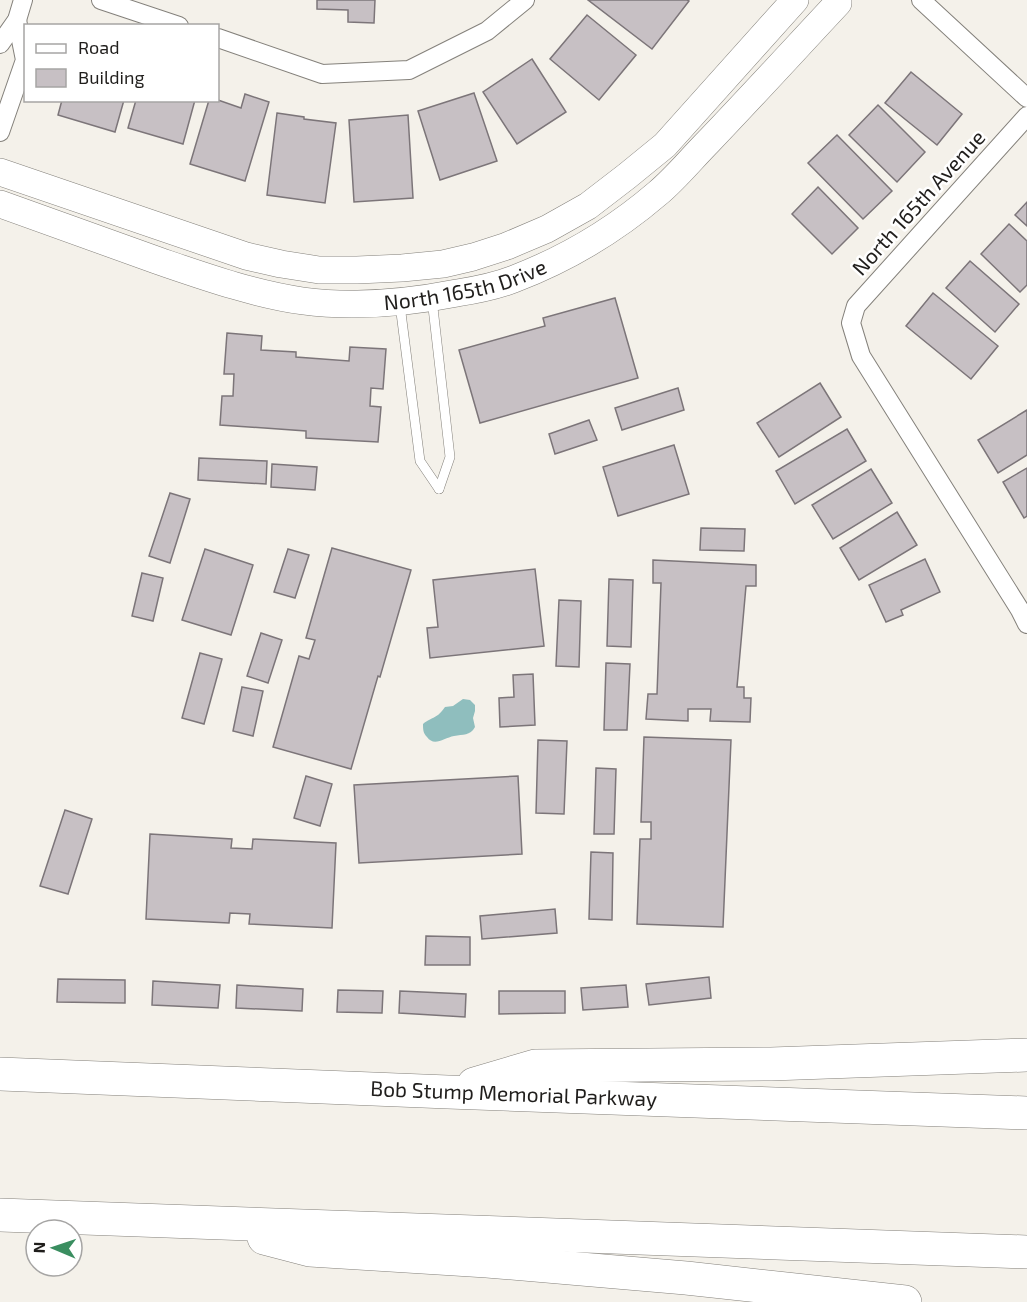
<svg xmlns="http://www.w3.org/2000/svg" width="1027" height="1302" font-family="'Exo 2',sans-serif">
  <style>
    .water { fill: #8fbebe }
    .building { fill: #c7c0c4; stroke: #7c7579; stroke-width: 1.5 }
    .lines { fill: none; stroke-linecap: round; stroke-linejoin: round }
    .lane-casing { stroke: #84817b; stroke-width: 10 }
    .street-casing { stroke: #84817b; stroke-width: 20 }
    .secondary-casing { stroke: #84817b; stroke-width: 28 }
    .highway-casing { stroke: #84817b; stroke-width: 34 }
    .lane { stroke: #fff; stroke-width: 9 }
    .street { stroke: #fff; stroke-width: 18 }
    .secondary { stroke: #fff; stroke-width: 27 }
    .highway { stroke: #fff; stroke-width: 33 }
    .labels { text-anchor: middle; stroke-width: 5; stroke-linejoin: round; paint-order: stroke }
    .street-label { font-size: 21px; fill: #201e1c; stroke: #fff }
  </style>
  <rect width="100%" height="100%" fill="#f4f1ea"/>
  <!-- water -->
  <path class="water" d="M463,699l7,1 5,5v6l-2,7 2,9c-5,9 -12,7 -21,9 -10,2 -20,11 -27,1 -4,-4 -4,-8 -4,-13 10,-8 14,-5 22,-17l8,-1z"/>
  <!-- building -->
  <g class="building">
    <path d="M317,0h58l-1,23 -26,-1v-12l-31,-1z"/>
    <path d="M588,0h99l2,1 -37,48z"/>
    <path d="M587,15l49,40 -37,45 -49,-41z"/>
    <path d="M532,59l34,53 -49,32 -34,-52z"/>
    <path d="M911,72l51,42 -25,31 -52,-42z"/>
    <path d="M474,93l23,68 -57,19 -22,-69z"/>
    <path d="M245,94l24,8 -24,79 -55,-17 19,-64h9l23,8z"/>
    <path d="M62,100h62l-9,32 -57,-17z"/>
    <path d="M136,100h59l-12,44 -55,-16z"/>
    <path d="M878,105l47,47 -28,30 -48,-47z"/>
    <path d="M277,113l27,4v2l32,4 -11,80 -58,-8z"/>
    <path d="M408,115l5,83 -59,4 -5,-82z"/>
    <path d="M837,135l55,56 -29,28 -55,-56z"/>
    <path d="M818,187l40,41 -26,26 -40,-40z"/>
    <path d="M1027,202v24l-12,-11z"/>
    <path d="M1009,224l18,17v44l-7,7 -39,-38z"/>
    <path d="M970,261l49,43 -24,28 -49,-44z"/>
    <path d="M933,293l65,53 -27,33 -65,-53z"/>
    <path d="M615,298l23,80 -158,45 -21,-73 86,-24 -2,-8z"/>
    <path d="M227,333l35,3 -1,14 35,2v5l53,4 1,-14 36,2 -3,40 -12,-1 -1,18 11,1 -3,35 -72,-4v-7l-86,-6 2,-29h11l1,-22h-10z"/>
    <path d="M820,383l21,34 -62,40 -22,-34z"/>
    <path d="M678,388l6,22 -62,20 -7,-22z"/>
    <path d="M1027,410v45l-29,18 -20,-33z"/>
    <path d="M589,420l8,20 -42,14 -6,-20z"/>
    <path d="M847,429l19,32 -71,43 -19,-33z"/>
    <path d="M674,445l15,49 -71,22 -15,-49z"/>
    <path d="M199,458l68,3 -1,23 -68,-4z"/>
    <path d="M272,464l45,3 -2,23 -44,-3z"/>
    <path d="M1027,468v48l-3,2 -21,-36z"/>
    <path d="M871,469l21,34 -59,36 -21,-34z"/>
    <path d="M170,493l20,6 -20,64 -21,-7z"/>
    <path d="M897,512l20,33 -58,35 -19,-32z"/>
    <path d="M701,528l44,1 -1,22 -44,-1z"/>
    <path d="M332,548l79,22 -31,107 -2,-1 -27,93 -78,-22 26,-91 10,3 6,-19 -9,-2z"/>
    <path d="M205,549l48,16 -22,70 -49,-15z"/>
    <path d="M288,549l21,6 -14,43 -21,-6z"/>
    <path d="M925,559l15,33 -39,18 2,5 -17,7 -17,-37z"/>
    <path d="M653,560l103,5v21h-10l-9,101h7v11h7l-1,24 -40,-1 1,-12h-23v12l-42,-2 2,-25h9l4,-111h-8z"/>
    <path d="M535,569l9,77 -114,12 -3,-30 11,-1 -5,-47z"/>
    <path d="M142,573l21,5 -10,43 -21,-5z"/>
    <path d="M609,579l24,1 -2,67 -24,-1z"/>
    <path d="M559,600l22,1 -2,66 -23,-1z"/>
    <path d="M261,633l21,7 -14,43 -21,-7z"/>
    <path d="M200,653l22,6 -18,65 -22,-6z"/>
    <path d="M606,663l24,1 -3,66h-23z"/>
    <path d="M533,674l2,51 -35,2 -1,-29 15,-1 -1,-22z"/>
    <path d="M242,687l21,4 -10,45 -20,-5z"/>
    <path d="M644,737l87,3 -8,187 -86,-3 3,-85h11v-17h-10z"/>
    <path d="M538,740l29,1 -3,73 -28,-1z"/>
    <path d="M596,768l20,1 -2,65h-20z"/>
    <path d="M306,776l26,8 -12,42 -26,-8z"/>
    <path d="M518,776l4,78 -163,9 -5,-78z"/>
    <path d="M65,810l27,9 -24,75 -28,-8z"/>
    <path d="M150,834l82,5 -1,9 21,1 1,-10 83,4 -4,85 -83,-4 1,-10 -20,-1 -1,10 -83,-4z"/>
    <path d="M591,852l22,1 -1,67 -23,-1z"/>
    <path d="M555,909l2,24 -75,6 -2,-23z"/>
    <path d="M426,936l44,1v28h-45z"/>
    <path d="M709,977l2,21 -62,7 -3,-21z"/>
    <path d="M58,979l67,1v23l-68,-1z"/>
    <path d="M153,981l67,4 -2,23 -66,-3z"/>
    <path d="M237,985l66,4 -1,22 -66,-3z"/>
    <path d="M626,985l2,22 -45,3 -2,-22z"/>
    <path d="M338,990l45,1 -1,22 -45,-1z"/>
    <path d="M400,991l66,3 -1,23 -66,-4z"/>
    <path d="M499,991h66v22l-66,1z"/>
  </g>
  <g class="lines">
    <defs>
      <g id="lane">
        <path d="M432,299l18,158 -11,32"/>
        <path d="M400,305l20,156 19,28"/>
      </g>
      <g id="street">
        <path d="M101,0l78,26"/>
        <path d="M921,0l106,98"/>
        <path d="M218,38l104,36 87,-4 78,-39 38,-31"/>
        <path d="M0,44l17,-24 6,-20"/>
        <path d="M1027,116l-171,190 -5,17 10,33 159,254 7,14"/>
        <path d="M0,132l25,-72 -8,-40"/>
      </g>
      <g id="secondary">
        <path d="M0,172l246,84 35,8 38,6h38l45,-2 41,-4 30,-7 34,-11 40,-17 41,-23 39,-30 38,-31 130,-145"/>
        <path id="s1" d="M0,204c53,19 106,38 159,57 47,16 95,33 144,40 52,7 103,2 154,-8 19,-3 39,-7 57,-14 52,-20 101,-49 144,-86 18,-15 34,-35 51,-52 43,-45 86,-92 129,-138v-3"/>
      </g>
      <g id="highway">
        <path id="s2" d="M0,1074l448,18 579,21"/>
        <path d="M474,1084l61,-18 236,-2 256,-9"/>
        <path d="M0,1215l1027,37"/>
        <path d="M264,1238l46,12 177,11 199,17 219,24"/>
      </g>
    </defs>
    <!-- lane casing -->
    <use href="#lane" class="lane-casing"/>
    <!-- street casing -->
    <use href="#street" class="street-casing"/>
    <!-- secondary casing -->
    <use href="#secondary" class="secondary-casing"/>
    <!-- highway casing -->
    <use href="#highway" class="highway-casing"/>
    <!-- lane -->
    <use href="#lane" class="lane"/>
    <!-- street -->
    <use href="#street" class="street"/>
    <!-- secondary -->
    <use href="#secondary" class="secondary"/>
    <!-- highway -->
    <use href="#highway" class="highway"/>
  </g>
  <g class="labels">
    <!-- street labels -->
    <g class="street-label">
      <text transform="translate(919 203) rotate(-48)" y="7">North 165th Avenue</text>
      <text dy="7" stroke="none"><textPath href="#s1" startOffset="483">North 165th Drive</textPath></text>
      <text dy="7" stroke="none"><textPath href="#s2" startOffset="514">Bob Stump Memorial Parkway</textPath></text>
    </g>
  </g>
  <!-- legend -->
  <rect x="24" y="24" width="195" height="78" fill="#ffffff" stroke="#a6a5a4" stroke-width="1.5"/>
  <rect x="36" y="44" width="30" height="9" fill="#ffffff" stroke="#a6a5a4" stroke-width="1.5"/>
  <text x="78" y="54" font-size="18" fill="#201e1c">Road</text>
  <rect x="36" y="69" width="30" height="18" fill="#c7c0c4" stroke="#a6a5a4" stroke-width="1.5"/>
  <text x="78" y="84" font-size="18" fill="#201e1c">Building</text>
  <!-- north arrow -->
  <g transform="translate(54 1248) rotate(272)"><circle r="28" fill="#ffffff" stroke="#a6a5a4" stroke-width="1.5"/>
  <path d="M0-4.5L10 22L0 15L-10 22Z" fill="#3a8e60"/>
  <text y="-9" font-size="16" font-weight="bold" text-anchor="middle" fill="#201e1c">N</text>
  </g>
</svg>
